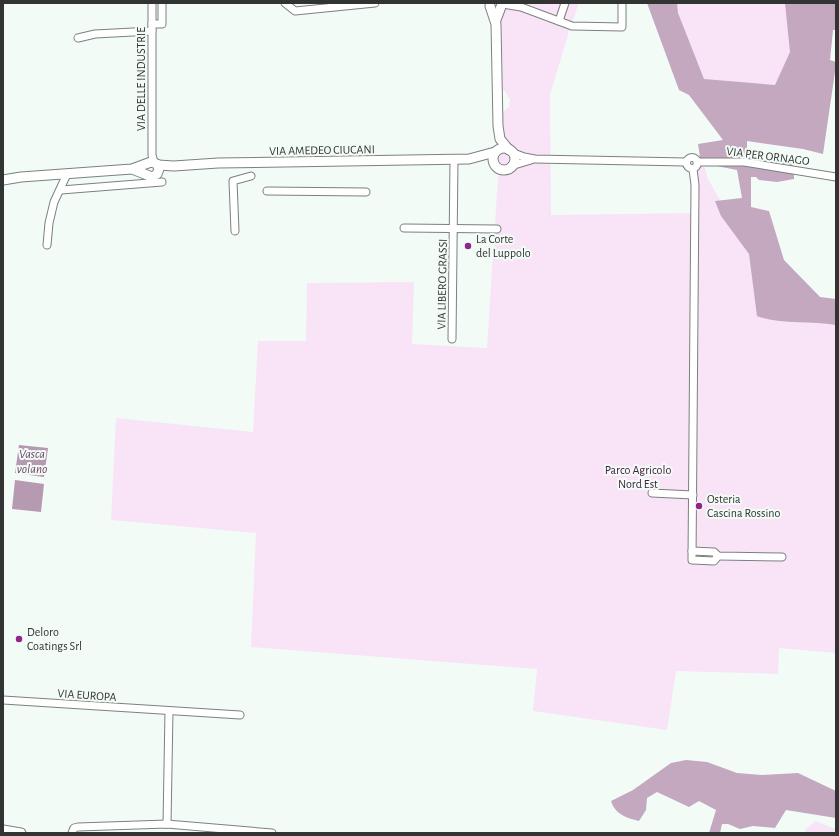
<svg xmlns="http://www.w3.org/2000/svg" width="839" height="836" font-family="'Alegreya Sans',sans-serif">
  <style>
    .green { fill: #f8e4f6 }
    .forest { fill: #c3a8c0 }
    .water { fill: #b59ab2 }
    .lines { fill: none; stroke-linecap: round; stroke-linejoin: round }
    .minor-casing { stroke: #7b817e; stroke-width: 9 }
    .major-casing { stroke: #7b817e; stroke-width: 11 }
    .minor { stroke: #fff; stroke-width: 7 }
    .major { stroke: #fff; stroke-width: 9 }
    .poi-dot { fill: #8e268b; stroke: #f3fbf7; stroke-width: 1.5 }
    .labels { text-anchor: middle; stroke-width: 4; stroke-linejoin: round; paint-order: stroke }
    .street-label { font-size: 12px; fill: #313432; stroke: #f3fbf7 }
    .poi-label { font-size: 12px; fill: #313432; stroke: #f3fbf7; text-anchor: start }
    .park-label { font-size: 12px; fill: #452143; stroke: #f3fbf7 }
    .water-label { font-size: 13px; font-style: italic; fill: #6d466a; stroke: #f3fbf7 }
  </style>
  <rect width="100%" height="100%" fill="#f3fbf7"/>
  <!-- green -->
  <g class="green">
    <path d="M501,3h78l-9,25 -20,67 1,120 143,-2 2,-58 5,1 7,23 20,35 108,100v339l-57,-5 -1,26 -102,-3 -9,59 -134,-19 4,-42 -286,-22 5,-114 -145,-13 5,-102 137,14 5,-91h48l1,-58 107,-1 -2,62 75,4 11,-171 7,-10 -8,-3 -1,-6 3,-5 3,-40 7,-6 1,-8 -7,-10z"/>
    <path d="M675,3h153l-49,89 -79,-11 -20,-50z"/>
    <path d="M815,821l21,8v4h-31l1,-4z"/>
  </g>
  <!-- forest -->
  <g class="forest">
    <path d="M647,3h30l1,10 26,66 71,6 15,-33 -5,-49h51v27h-3l-3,30 6,2v3l-13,89 -20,-5 -56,-8v16l47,7v15l-17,3 -18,-2 -3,-3h-5v30l18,4 15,49 36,37 16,2v26c-26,-5 -55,0 -79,-9l-8,-62 -28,-38 -6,-15 27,-3 -5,-28 -36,-7 -3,-19 25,-4 -34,-45 -10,-5z"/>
    <path d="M686,760l21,2 30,11 25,2 36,-2 38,18v27l-50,-8 -11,18 -22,-2 -13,3 -12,-5h-6l-2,9h-11l7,-23 -17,-9 -10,6 -32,-15 -10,6 -1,12 -7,11c-13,-3 -24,-7 -28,-20l22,-11 38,-27z"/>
  </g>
  <!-- water -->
  <g class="water">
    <path d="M19,445l29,3 -4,29 -29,-4z"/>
    <path d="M15,480l29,4 -3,28 -29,-3z"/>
  </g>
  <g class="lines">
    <defs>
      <g id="minor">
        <path d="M152,3v152l2,7"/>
        <path d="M285,3l10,8 80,-8"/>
        <path d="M503,4l18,3 51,19 50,1v-24"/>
        <path d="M559,21l6,-18"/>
        <path d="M152,24h10v-21"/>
        <path d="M78,38l17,-4 57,-3"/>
        <path d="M511,152l13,5 11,2 151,3"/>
        <circle cx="692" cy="163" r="5.5"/>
        <path d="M697,162h47l92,15"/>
        <path d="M511,166l20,-6"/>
        <path d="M693,169l2,16 -3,375 22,1 4,-5"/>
        <path d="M61,190l101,-8"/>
        <path d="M267,191l99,1"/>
        <path d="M404,228l93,1"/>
        <path d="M235,231l-2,-50 18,-5"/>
        <path d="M47,245l2,-22 5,-21 13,-28"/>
        <path d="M452,339l2,-179"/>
        <path d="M652,493l41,2"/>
        <path d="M692,551l22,1 4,4 64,1"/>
        <path d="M3,700l237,15"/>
        <path d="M167,824l2,-113"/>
        <path d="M72,833l2,-5 4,-1 89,-3 105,9"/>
      </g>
      <g id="major">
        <path d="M490,6l6,18 2,102 2,13 9,11"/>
        <path d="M496,20l6,-16"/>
        <circle cx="504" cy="159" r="11"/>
        <path d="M158,165l16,1 44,-3 251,-4 26,-7"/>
        <path d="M3,180l18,-3 111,-8 19,-7 6,2 2,5 -2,5 -5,3 -20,-8"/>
        <path d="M3,830l18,3"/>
      </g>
    </defs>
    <!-- minor casing -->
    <use href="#minor" class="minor-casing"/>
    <!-- major casing -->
    <use href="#major" class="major-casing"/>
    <!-- minor -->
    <use href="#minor" class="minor"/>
    <!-- major -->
    <use href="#major" class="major"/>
  </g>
  <!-- markers -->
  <g class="poi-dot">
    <circle cx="468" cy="246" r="4"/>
    <circle cx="699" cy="506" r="4"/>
    <circle cx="19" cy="639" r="4"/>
  </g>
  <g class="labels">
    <!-- street labels -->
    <g class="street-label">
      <text transform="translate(141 79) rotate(-90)" y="4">VIA DELLE INDUSTRIE</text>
      <text transform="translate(322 150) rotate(-1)" y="4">VIA AMEDEO CIUCANI</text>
      <text transform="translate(768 156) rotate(7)" y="4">VIA PER ORNAGO</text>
      <text transform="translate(442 284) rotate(-89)" y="4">VIA LIBERO GRASSI</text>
      <text transform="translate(87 695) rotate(4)" y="4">VIA EUROPA</text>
    </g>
    <!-- poi labels -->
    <g class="poi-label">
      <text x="476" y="243">La Corte<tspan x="476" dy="14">del Luppolo</tspan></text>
      <text x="707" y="503">Osteria<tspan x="707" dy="14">Cascina Rossino</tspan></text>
      <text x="27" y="636">Deloro<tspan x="27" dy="14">Coatings Srl</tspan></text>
    </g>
    <!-- park labels -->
    <g class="park-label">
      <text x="638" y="474">Parco Agricolo<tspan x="638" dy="14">Nord Est</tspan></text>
    </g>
    <!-- water labels -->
    <g class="water-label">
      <text x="32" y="458">Vasca<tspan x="32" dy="15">volano</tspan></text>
    </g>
  </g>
  <!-- border -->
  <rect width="839" height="836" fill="none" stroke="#313432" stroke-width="8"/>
</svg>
